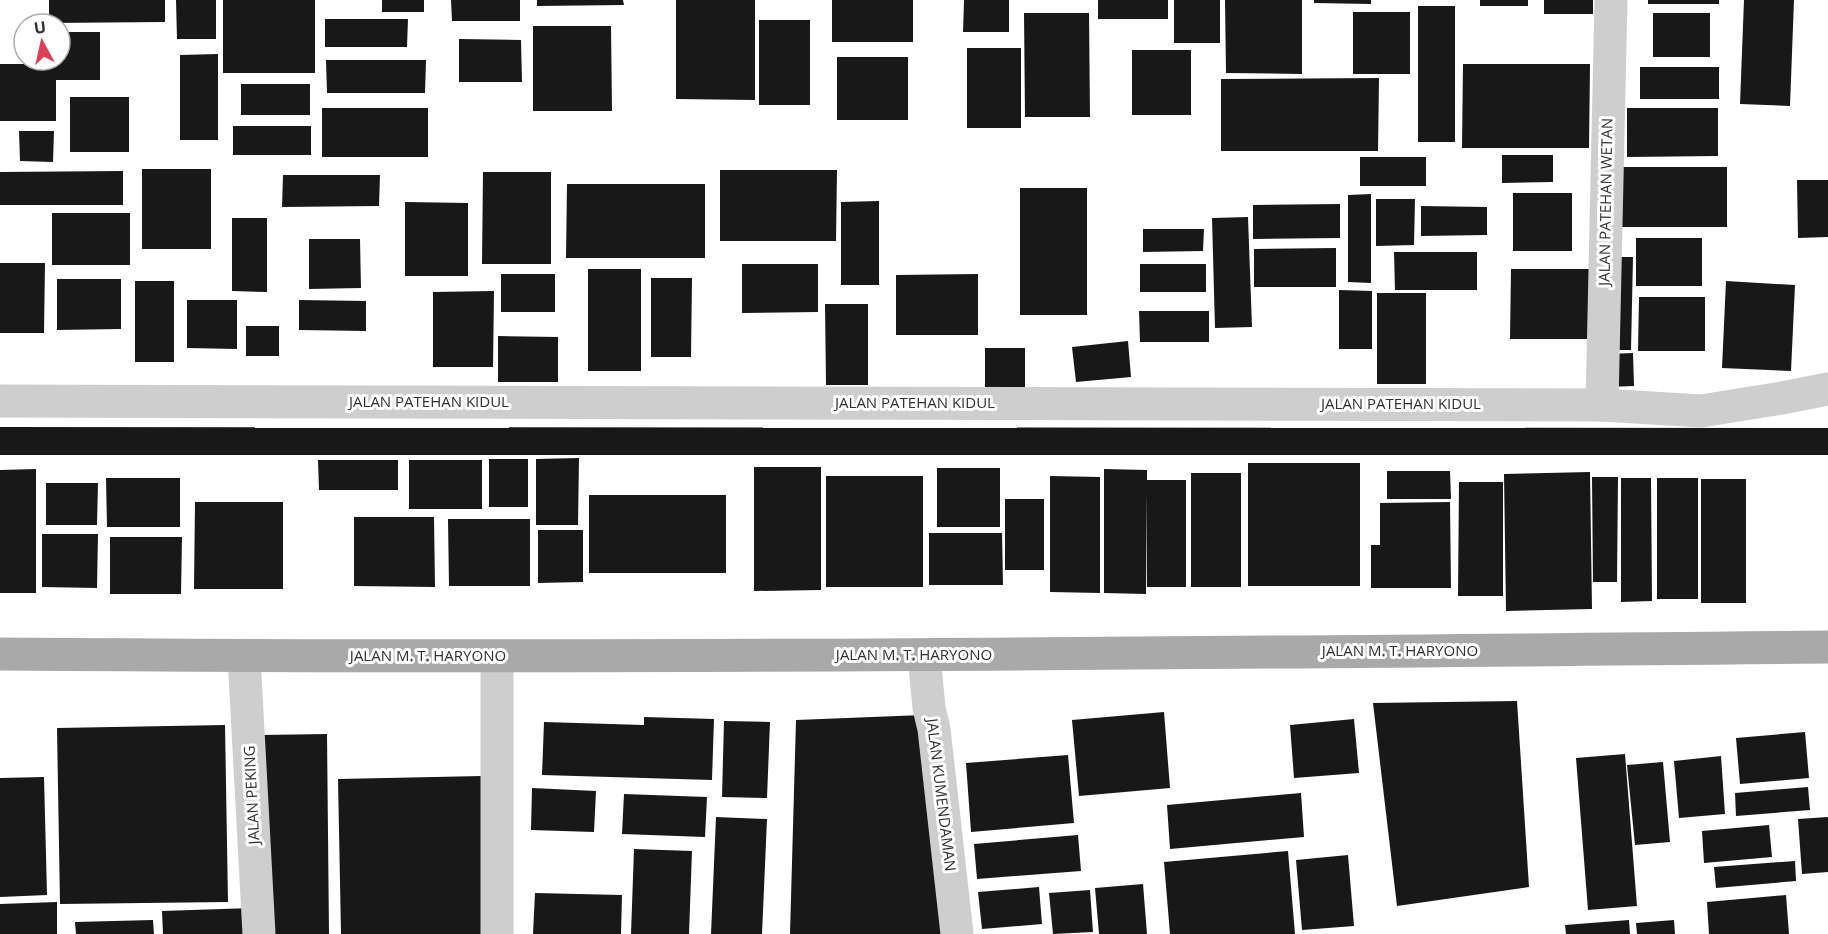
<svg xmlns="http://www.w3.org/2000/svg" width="1828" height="934" font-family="'Open Sans',sans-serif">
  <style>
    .building { fill: #181818 }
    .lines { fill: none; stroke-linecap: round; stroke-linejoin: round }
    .minor { stroke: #cecece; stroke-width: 33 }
    .major { stroke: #a9a9a9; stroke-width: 33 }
    .labels { text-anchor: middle; stroke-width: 6; stroke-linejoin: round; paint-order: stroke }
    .street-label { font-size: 15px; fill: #313131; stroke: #fff }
  </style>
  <rect width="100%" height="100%" fill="#fff"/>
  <!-- building -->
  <g class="building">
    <path d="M49,0h116v22l-116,1z"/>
    <path d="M176,0h40v39h-39z"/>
    <rect x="223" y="0" width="92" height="73"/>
    <rect x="382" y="0" width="42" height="12"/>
    <path d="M451,0h69v21h-68z"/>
    <path d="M537,0h86l1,5 -87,1z"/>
    <path d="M676,0h79v100l-79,-1z"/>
    <rect x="832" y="0" width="81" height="42"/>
    <path d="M964,0h45v32h-46z"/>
    <rect x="1098" y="0" width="70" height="19"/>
    <rect x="1174" y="0" width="46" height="43"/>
    <path d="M1225,0h77v74l-76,-1z"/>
    <path d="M1314,0h57v4l-57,-1z"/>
    <rect x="1480" y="0" width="48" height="6"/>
    <rect x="1544" y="0" width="49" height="14"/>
    <rect x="1648" y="0" width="71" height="4"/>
    <path d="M1744,0h50l-4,106 -50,-2z"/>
    <rect x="1418" y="6" width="37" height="136"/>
    <rect x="1353" y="12" width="57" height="62"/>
    <path d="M1024,13h65l1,104h-65z"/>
    <rect x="1653" y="13" width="57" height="44"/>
    <path d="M325,19h83l-1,28h-82z"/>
    <rect x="759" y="20" width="51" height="85"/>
    <path d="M533,26h78l1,85h-79z"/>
    <path d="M60,32h40v48h-44v41h-56v-57h56v-4h4z"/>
    <path d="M459,39l62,1 1,42h-63z"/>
    <rect x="967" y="48" width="54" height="80"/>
    <rect x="1132" y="50" width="59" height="65"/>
    <path d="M218,54v86h-38v-85z"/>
    <rect x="837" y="57" width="71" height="63"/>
    <path d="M326,60h100l-1,33h-98z"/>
    <path d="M1463,64h127l-1,84h-127z"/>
    <rect x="1640" y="67" width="79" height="32"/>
    <path d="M1379,78l-1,73h-157v-72z"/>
    <rect x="241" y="84" width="69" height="31"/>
    <rect x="70" y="97" width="59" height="55"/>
    <rect x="322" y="108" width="106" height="49"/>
    <path d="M1627,108h91v48l-91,1z"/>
    <rect x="233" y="126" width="78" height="29"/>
    <path d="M19,131h35l-1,31 -33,-1z"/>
    <path d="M1502,155h51v27l-51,1z"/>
    <rect x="1360" y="157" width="66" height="29"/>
    <rect x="1622" y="167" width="105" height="60"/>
    <rect x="142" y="169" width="69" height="80"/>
    <path d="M720,170h117l-1,71h-116z"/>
    <path d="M123,171v34h-123v-33z"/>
    <path d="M483,172h68v92h-69z"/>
    <path d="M283,175h97l-1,31 -97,1z"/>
    <path d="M1797,180h31v57l-30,1z"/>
    <path d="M567,184h138v74h-139z"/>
    <rect x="1020" y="188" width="67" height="127"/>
    <rect x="1513" y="193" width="59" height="58"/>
    <path d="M1371,194v89l-23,-1v-87z"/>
    <path d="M1376,199h39l-1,46 -38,1z"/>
    <path d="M879,201v84h-38v-83z"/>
    <path d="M405,202l63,1v73h-63z"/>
    <path d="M1340,204v34l-87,1v-34z"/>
    <path d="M1421,206l66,1v28l-66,1z"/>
    <rect x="52" y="213" width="78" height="52"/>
    <path d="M1248,217l4,110 -37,1 -3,-110z"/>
    <path d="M232,218h35v74l-35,-1z"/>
    <path d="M1143,229h61l-1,22 -60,1z"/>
    <rect x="1636" y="238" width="66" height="48"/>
    <path d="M309,239h51l1,49 -52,1z"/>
    <path d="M1336,248v39h-82v-38z"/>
    <path d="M1394,252h83v38h-82z"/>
    <path d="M1609,257h24l-2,93h-23z"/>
    <path d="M0,263h45l-1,70h-44z"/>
    <path d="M742,264h76v48l-76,1z"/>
    <rect x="1140" y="264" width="66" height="28"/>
    <rect x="588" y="269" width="53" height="102"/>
    <path d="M1511,269h80v70h-81z"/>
    <rect x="501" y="274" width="54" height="38"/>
    <path d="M978,274v61h-82v-60z"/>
    <path d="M651,278h41l-1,79h-40z"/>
    <path d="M57,279h64v50l-64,1z"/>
    <rect x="135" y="281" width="39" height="81"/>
    <path d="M1726,281l69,4 -4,86 -69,-3z"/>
    <path d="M1339,290l33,1v58h-33z"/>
    <path d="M494,291l-1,76h-60v-75z"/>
    <rect x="1377" y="293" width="49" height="91"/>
    <path d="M1639,297h66v54h-67z"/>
    <path d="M187,300h50v49l-50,-1z"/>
    <path d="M299,300l67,1v30l-67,-1z"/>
    <path d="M825,304h43v81h-42z"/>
    <path d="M1139,311h70v31h-69z"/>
    <rect x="246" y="326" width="33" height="30"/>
    <path d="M498,336l60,1v45h-60z"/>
    <path d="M1128,341l3,36 -55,5 -4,-35z"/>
    <path d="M985,348h40v41l-40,1z"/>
    <path d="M1633,353l1,33 -26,1 -1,-33z"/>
    <path d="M0,427l1828,1v27h-1828z"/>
    <path d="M579,458l-1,67h-42v-66z"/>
    <rect x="489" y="459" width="39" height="48"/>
    <path d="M318,460h80v30h-79z"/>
    <rect x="409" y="460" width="73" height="49"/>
    <rect x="1248" y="463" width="112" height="123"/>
    <path d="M754,467h67v123l-67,1z"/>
    <rect x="937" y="468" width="63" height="59"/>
    <path d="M36,469v124h-36v-123z"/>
    <path d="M1104,469l43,1v10h39v107h-39v-95l-1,102 -42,-1z"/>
    <path d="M1387,471h63l1,28h-64z"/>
    <path d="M1590,472l2,137 -86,2 -2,-137z"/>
    <rect x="1191" y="473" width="50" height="114"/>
    <rect x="826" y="476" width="97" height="111"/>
    <path d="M1050,476l50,1v116l-50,-1z"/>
    <path d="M1592,477h26l-1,105h-24z"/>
    <path d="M106,478h74v49h-73z"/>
    <path d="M1621,478h30l1,123 -31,1z"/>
    <rect x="1657" y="478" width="41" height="121"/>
    <rect x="1701" y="479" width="45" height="124"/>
    <path d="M1459,482h44v114h-45z"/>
    <path d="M46,483h52l-1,42h-51z"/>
    <rect x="589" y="495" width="137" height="78"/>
    <rect x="1005" y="499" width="39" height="71"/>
    <path d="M195,502h88v87h-89z"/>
    <path d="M1450,502l1,86h-80v-43h9v-42z"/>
    <path d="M354,517h80l1,70 -81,-1z"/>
    <path d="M448,519h82v67h-81z"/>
    <path d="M538,530h45v52l-45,1z"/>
    <path d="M929,533h73l1,52h-74z"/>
    <path d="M42,534h56l-1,54 -55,-1z"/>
    <path d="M110,537h72l-1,57h-71z"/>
    <path d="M1517,701l12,186 -132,19 -24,-203z"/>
    <path d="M1164,712l6,76 -91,8 -7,-76z"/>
    <path d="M923,715l22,219h-155l6,-214z"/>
    <path d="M644,717l70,2 -2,61 -170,-5 2,-53 100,3z"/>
    <path d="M1354,719l5,54 -65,5 -4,-53z"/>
    <path d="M724,721l46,1 -3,76 -45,-1z"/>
    <path d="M225,725l3,177 -168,2 -3,-176z"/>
    <path d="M1805,732l4,46 -69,6 -4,-46z"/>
    <path d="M327,734l2,200h-65l-3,-199z"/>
    <path d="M1625,754l12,152 -49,4 -12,-152z"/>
    <path d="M1068,755l6,68 -103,9 -5,-69z"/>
    <path d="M1721,756l4,58 -46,4 -5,-57z"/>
    <path d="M1663,762l7,80 -35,3 -8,-80z"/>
    <path d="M482,776l3,158h-144l-3,-155z"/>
    <path d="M44,777l3,118 -47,2v-119z"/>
    <path d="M1808,787l2,23 -74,6 -1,-23z"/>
    <path d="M532,788l64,3 -2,41 -63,-2z"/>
    <path d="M1301,793l3,44 -134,12 -3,-44z"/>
    <path d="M624,794l83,3 -2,40 -83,-3z"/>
    <path d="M716,817l51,2 -5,115h-51z"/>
    <path d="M1828,817v55l-26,2 -4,-55z"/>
    <path d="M1769,825l3,32 -68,6 -2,-32z"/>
    <path d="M1078,835l3,36 -104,8 -3,-35z"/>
    <path d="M634,849l58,2 -3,83h-58z"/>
    <path d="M1288,851l7,83h-125l-6,-72z"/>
    <path d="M1348,855l6,71 -52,4 -6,-70z"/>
    <path d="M1795,861l1,20 -80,7 -2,-21z"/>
    <path d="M1143,884l4,50h-48l-4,-46z"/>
    <path d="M1039,887l3,37 -60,5 -4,-37z"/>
    <path d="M1090,890l3,42 -40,2 -4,-41z"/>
    <path d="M535,893l87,2 -1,39h-88z"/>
    <path d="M1786,895l3,39h-80l-2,-32z"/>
    <path d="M57,902v32h-57v-30z"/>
    <path d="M252,908v26h-89l-1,-23z"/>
    <path d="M153,920l1,14h-78l-1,-12z"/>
    <path d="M1629,920l1,14h-64l-1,-9z"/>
    <path d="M1674,920l1,14h-38l-1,-11z"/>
  </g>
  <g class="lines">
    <!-- minor -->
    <g class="minor">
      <path d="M0,401l1602,4 99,6 81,-13 46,-9"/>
      <path d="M1602,405l9,-405"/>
      <path d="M924,655l5,53 5,21 23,205"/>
      <path d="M244,656l15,278"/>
      <path d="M497,656v278"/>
    </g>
    <!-- major -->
    <path class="major" d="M0,654c609,5 1219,-1 1828,-7"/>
  </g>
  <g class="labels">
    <!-- street labels -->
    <g class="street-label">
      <text transform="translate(1606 202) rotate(-89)" y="5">JALAN PATEHAN WETAN</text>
      <text x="429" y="407">JALAN PATEHAN KIDUL</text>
      <text x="915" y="408">JALAN PATEHAN KIDUL</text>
      <text x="1401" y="409">JALAN PATEHAN KIDUL</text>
      <text x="1400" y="656">JALAN M. T. HARYONO</text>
      <text x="914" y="660">JALAN M. T. HARYONO</text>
      <text x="428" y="661">JALAN M. T. HARYONO</text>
      <text transform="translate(252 795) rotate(-93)" y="5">JALAN PEKING</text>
      <text transform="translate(941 795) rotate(83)" y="5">JALAN KUMENDAMAN</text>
    </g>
  </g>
  <!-- north arrow -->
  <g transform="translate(42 42) rotate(352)"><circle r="28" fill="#ffffff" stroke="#adadad" stroke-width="1.5"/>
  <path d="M0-4.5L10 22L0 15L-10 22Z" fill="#dc4058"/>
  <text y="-9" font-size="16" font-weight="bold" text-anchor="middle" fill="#313131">U</text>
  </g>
</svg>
